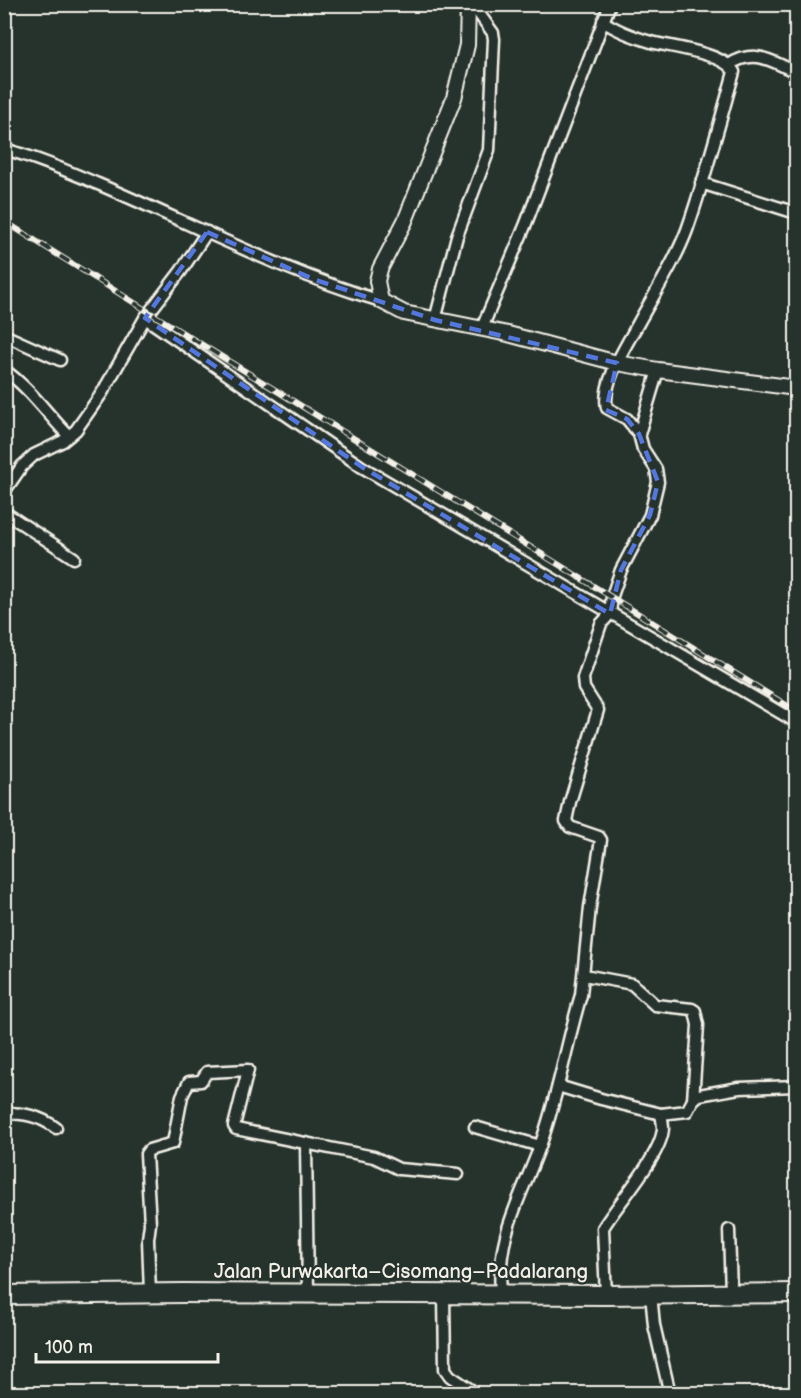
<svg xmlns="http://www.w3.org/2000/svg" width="801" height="1398" font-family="'Balsamiq Sans',sans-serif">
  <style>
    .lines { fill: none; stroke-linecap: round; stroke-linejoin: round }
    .minor-casing { stroke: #f4f1e8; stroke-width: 15 }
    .tertiary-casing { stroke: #f4f1e8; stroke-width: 18 }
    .trunk-casing { stroke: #f4f1e8; stroke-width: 22 }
    .minor { stroke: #26332d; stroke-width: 10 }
    .tertiary { stroke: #26332d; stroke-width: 14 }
    .trunk { stroke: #26332d; stroke-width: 18 }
    .rail-casing { stroke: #f4f1e8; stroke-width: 6 }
    .rail { stroke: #26332d; stroke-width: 4; stroke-dasharray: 11; stroke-linecap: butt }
    .marked { fill: none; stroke: #5377dc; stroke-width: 4.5; stroke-dasharray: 12 8; stroke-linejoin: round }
    .labels { text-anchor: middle; stroke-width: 4.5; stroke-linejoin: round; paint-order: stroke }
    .street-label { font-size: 20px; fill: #f4f1e8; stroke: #26332d }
  </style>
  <rect width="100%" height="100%" fill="#26332d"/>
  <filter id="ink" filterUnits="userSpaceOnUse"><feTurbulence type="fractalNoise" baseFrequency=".0167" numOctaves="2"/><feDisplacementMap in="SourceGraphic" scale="12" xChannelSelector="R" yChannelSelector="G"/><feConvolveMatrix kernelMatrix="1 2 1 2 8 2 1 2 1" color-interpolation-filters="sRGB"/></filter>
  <g filter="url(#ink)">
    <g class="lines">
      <defs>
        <g id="minor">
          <path d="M729,65c26,-17 42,-4 67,7"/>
          <path d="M4,149c33,9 63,22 94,35 94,40 185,88 283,117"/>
          <path d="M701,183l95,30"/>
          <path d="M145,318l217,149 434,255"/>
          <path d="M435,320l22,-84 32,-86 5,-111 -1,-6 -21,-29"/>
          <path d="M482,328l43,-102 85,-222"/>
          <path d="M4,335l56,25"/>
          <path d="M4,370c26,18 43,44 65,66"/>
          <path d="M639,434l19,-64"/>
          <path d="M4,492l18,-26 12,-11 29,-14 13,-11 26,-37 43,-75 36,-47 26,-39"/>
          <path d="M4,512l70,46"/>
          <path d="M584,975l48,9 23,21 37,4 3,2 3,14 -5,75"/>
          <path d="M558,1086l43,13 60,15 26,-3 6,-11 6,-5 40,-7 57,-2"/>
          <path d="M4,1113c20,0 36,3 52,15"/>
          <path d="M475,1127l65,19"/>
          <path d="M306,1143l2,150"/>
          <path d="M729,1230l2,63"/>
          <path d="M150,1293l-2,-54 2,-15 -4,-70 3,-4 24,-7 9,-47 7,-14 12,-1 6,-9 41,-2 -14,56 2,3 138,28 25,12 59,5"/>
          <path d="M444,1294l1,75 5,7 27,18"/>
          <path d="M501,1294c-5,-59 20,-96 39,-148 18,-49 26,-101 41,-151l9,-88 11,-67 -2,-3 -29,-10 -4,-6 4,-19 28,-92 -14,-22 -1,-10 18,-54 9,-10 2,-18 9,-26 29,-55 8,-33 -2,-13 -13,-20 -4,-15 -12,-15 -20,-11c-6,-26 21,-65 33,-88 16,-29 35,-58 47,-90 18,-51 32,-105 47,-158 -9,-19 -64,-25 -83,-30 -17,-5 -34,-11 -48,-21"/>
          <path d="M651,1294l3,31 16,69"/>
          <path d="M606,1295l-3,-67c14,-24 59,-73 60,-100 0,-4 -1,-9 -2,-14"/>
        </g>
        <path id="tertiary" d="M468,4l-1,41 -13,53 -49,123 -25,48 -3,12 4,20 23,12 104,21 109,29 41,7 138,18"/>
        <path id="trunk" d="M4,1295l179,-2 423,2 190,-2"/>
      </defs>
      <!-- minor casing -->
      <use href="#minor" class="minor-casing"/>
      <!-- tertiary casing -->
      <use href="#tertiary" class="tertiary-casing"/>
      <!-- trunk casing -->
      <use href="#trunk" class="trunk-casing"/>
      <!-- minor -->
      <use href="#minor" class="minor"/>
      <!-- tertiary -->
      <use href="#tertiary" class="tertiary"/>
      <!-- trunk -->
      <use href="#trunk" class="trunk"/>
      <defs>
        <path id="rail" d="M4,221l145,91 647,399"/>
      </defs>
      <!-- rail casing -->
      <use href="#rail" class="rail-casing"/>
      <!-- rail -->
      <use href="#rail" class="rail"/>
    </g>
  </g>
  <!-- marked area -->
  <path class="marked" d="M207,232l106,47 122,41 182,43 -11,47 21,9 12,15 19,48 -8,33 -29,55 -11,44 -248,-147 -217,-149z"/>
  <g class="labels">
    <!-- street labels -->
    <g class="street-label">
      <text x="401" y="1278">Jalan Purwakarta–Cisomang–Padalarang</text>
    </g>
  </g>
  <!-- margin -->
  <rect width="801" height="1398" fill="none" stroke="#26332d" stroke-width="24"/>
  <rect x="12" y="12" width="777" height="1374" fill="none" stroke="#f4f1e8" stroke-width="2" filter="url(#ink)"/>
  <!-- scale -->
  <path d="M36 1353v9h182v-9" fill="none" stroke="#f4f1e8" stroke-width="3"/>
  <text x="45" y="1353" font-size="18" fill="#f4f1e8" stroke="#26332d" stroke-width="4.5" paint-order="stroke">100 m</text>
</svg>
